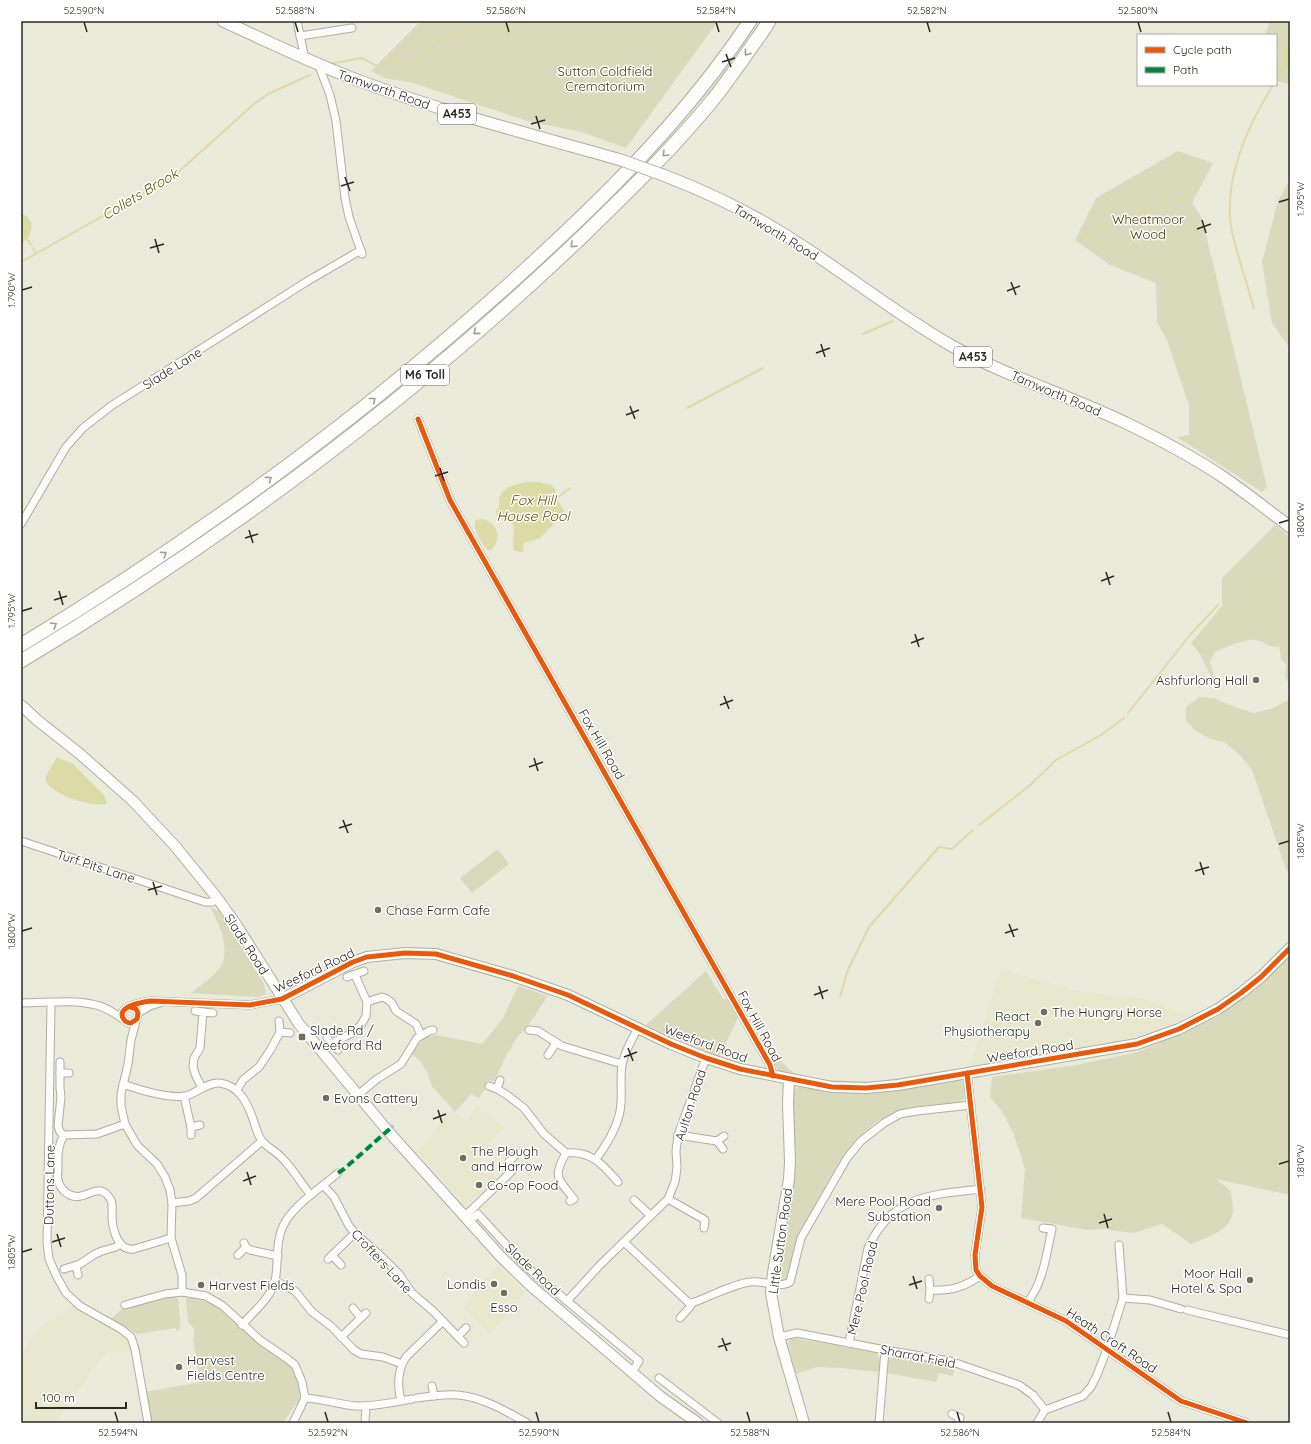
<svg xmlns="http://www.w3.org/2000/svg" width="1311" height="1444" font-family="Quicksand,sans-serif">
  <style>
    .built { fill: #e7e7ce }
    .green { fill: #d9d9bb }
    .water { fill: #dcdba5 }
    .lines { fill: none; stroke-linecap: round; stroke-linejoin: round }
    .stream { stroke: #dcdba5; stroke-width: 2 }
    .street-casing { stroke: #aeaea2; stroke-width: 9 }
    .secondary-casing { stroke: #aeaea2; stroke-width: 12 }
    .primary-casing { stroke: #aeaea2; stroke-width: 13 }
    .highway-casing { stroke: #aeaea2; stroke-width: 15 }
    .street { stroke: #fcfcfa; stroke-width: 7 }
    .secondary { stroke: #fcfcfa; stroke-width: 10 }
    .primary { stroke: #fcfcfa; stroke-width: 11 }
    .highway { stroke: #fcfcfa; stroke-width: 13 }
    .primary-bridge-casing { stroke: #aeaea2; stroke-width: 13; stroke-linecap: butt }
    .primary-bridge { stroke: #fcfcfa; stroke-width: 11 }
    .quiet { stroke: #00873e; stroke-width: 4; stroke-dasharray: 8 4; stroke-linecap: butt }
    .cycleway-casing { stroke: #fff; stroke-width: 8 }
    .cycleway { stroke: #e8590c; stroke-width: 5 }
    .oneway { stroke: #9e9e98 }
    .ticks { fill: none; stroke: #2b2b21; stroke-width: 1.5 }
    .poi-dot { fill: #6e6e62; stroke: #fff; stroke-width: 1.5 }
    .labels { text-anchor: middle; stroke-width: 3; stroke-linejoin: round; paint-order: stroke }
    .shield { fill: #fff; stroke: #6b6b64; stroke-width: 1 }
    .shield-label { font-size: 12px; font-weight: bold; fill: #2b2b21 }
    .park-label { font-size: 13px; fill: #3c3900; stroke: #fff }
    .street-label { font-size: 13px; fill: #2b2b21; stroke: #fff }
    .poi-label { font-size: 13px; fill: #2b2b21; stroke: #fff; text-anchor: start }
    .water-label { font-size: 14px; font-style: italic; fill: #5b5700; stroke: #fff }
    .neatline { fill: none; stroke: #2b2b21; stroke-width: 1.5 }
    .ticks-label { font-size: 10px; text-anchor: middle; fill: #2b2b21 }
  </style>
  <rect width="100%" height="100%" fill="#eaeadb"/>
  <!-- built -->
  <g class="built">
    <path d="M1001,969l69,20 29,5 43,4 49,17 -40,18 -38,9 -143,24z"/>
    <path d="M477,1105l27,22 -15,16 1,2 -12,12 18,22 -30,27 -49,-55 12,-12 23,-30 14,12z"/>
    <path d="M499,1266l26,26 -35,43 -27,-27 19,-27z"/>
    <path d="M73,1305l43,25 14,12 2,10h-25l-15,18 -36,53h-35v-67l7,-13 11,-15z"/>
  </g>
  <!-- green -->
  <g class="green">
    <path d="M425,21h293l-92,127 -48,-17 -48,-9 -117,-39 -28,-5 -14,-7 48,-48z"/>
    <path d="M1270,21h20v16l-8,19 -1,17 9,-4v15l-14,-3v-46h-11z"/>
    <path d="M1178,151l35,12 -21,40 10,15 65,269 -5,5 -85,-55 12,-2v-30l-22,-65 -10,-18 -1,-39 -46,-18 -35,-25 21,-42z"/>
    <path d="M1290,179v169l-18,-25 -10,-61 16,-61z"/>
    <path d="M1275,525l15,12v147l-5,-6 1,-14 -5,-5 -2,-13c-11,2 -14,-4 -24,-6 -8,-2 -32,8 -40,12l-5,10 7,26 -17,-34 -9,-11 31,-37v-28z"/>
    <path d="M1199,697l15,1 23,10 17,5 17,-4 19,-10v175l-4,-5 -34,-99 -14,-17 -14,-11 -14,-3 -15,-9 -9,-9v-14z"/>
    <path d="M498,849l11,15 -37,29 -12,-15z"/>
    <path d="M210,907l9,4 45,73 2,10 -8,3 -67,-4c10,-8 23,-16 30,-27 10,-18 -3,-44 -11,-59z"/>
    <path d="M1290,956v239l-74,-16 15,12c0,6 2,13 2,19 -1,21 -26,27 -42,34l-29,-20 -29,9 -30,-4 -16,1 -66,-12 4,-49 -12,-37 -12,-22 -11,-13 2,-20 84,-12 62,-13 81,-36z"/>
    <path d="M706,971l17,28 7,1 8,17 -19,41 -73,-33z"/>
    <path d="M518,986l30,10 -23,34 -7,6 -10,16 -14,29h-7l-2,8 -6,9 -8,-4 -16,18 -23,-26 -5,-14 -8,-12 -7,-6c15,-24 21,-20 45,-15 8,2 15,2 22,5l4,-1 20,-25z"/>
    <path d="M768,1046l5,8 21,19 9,4 23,3 48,2 109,-17v1l-101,18 -41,1 -61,-11 -15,-25z"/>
    <path d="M959,1079c7,3 7,9 8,16l-5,6c-23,5 -47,3 -69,12 -38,16 -57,54 -76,89 -5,10 -13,21 -17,32 -5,13 -7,28 -10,41l-3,4 -7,1 -4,-5 16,-182 4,-5 6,-3 36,6z"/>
    <path d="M172,1296l6,2c1,10 3,21 2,31l-4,2v-3l-39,6 -26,-15 12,-11z"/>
    <path d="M192,1296l20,8 13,9 31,28 31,21 7,9 4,10 2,12 -1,8 -4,4 -12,18h-133l-5,-31 56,-10 -8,-42 2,-10 -7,-8 -2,-23z"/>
    <path d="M793,1338l82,14c6,6 5,12 4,20l-37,-4 -25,-1 -21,7 -8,-29 1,-5z"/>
    <path d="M895,1355l60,11 -2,10 -14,-3 -3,9 -49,-9c0,-8 -1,-14 8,-18z"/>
  </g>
  <!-- water -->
  <g class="water">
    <path d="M1290,37v32l-9,4 1,-17z"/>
    <path d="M21,214c16,4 12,23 0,29z"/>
    <path d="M528,482h11l12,3 4,4 2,9 8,15 -25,25 -16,5 -1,9h-3l-6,-2 -1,-3 1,-22 -17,-9 -1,-4c0,-2 2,-4 3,-6 1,-3 -1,-6 1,-10 4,-10 18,-12 28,-14z"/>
    <path d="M479,519c17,0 25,19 12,31h-3c-6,-5 -15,-21 -13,-29z"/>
    <path d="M57,757l16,7 31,31 3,9c-16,3 -52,-8 -61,-22v-6z"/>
  </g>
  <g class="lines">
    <!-- stream -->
    <g class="stream">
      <path d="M329,64l32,-6c7,2 11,7 18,8 13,1 26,-14 38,-3l7,-2 13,-19 11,-6 38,-9 12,2 15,-7 14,1 2,-2"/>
      <path d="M1277,79l4,-6"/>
      <path d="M1174,203l17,-6"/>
      <path d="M27,239l4,6"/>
      <path d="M1080,241l11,-10 72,-27"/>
      <path d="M33,248l3,5"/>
      <path d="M21,262l153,-86 80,-72 14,-10 42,-19"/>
      <path d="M1254,309c-7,-26 -16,-51 -22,-77 -10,-48 14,-104 40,-145"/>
      <path d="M863,334l30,-13"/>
      <path d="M687,408l76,-40"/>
      <path d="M557,498l13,-10"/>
      <path d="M1231,600l37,-51 5,-12"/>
      <path d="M1128,713l62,-78 28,-30"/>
      <path d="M979,825l49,-38 28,-27 45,-25 23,-17"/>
      <path d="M840,997l7,-25 22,-45 70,-80 13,2 21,-19"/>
    </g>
    <defs>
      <g id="street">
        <path d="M297,21l8,38"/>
        <path d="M300,36l52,-8"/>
        <path d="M319,66l11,29 6,26 9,77 4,19 13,37"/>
        <path d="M418,419l32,81 320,565 3,11"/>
        <path d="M21,524l45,-77 17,-19 28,-22 195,-124 55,-32"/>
        <path d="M21,841l184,61h7l6,-3"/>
        <path d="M347,977l17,-6"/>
        <path d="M367,1002l15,-5 5,2 5,4 4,8 20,13 5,11"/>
        <path d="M21,1003c24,0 51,-4 75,2 10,2 18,8 27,14"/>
        <path d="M51,1003l-4,240 2,16 8,18 9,16 14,13 41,23 10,8 4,12 13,74"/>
        <path d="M130,1007l6,2 2,4 -1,6 -6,4c-3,0 -6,-1 -8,-5 -6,-12 20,-16 28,-17l99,4 32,-6"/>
        <path d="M195,1011l8,1 -3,36 -6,10 -1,9 3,9 6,12"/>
        <path d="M203,1012l10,1"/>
        <path d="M138,1013l12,-7 10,-3"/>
        <path d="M136,1021l-5,19 -3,24 -7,30v12l4,18 12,21 20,19 8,13 5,13 2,13 -1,35 11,37v17"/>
        <path d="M529,1030l9,1 24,15 60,18"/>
        <path d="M280,1032l10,1"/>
        <path d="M327,1038l11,12"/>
        <path d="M332,1043l22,-11 7,-7 5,-9 1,-14 -12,-27"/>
        <path d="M548,1055l8,-12"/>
        <path d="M60,1062v26l1,9 -3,29 2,6 4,3"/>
        <path d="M60,1073h9"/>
        <path d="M967,1073l15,134 -7,48 1,15 4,6 12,10 74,35 115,80 66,22"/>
        <path d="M500,1080l-3,9 10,6 17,13 20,26 22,19c25,-3 37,12 52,29"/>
        <path d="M123,1084c17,6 44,15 63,12 11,-3 21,-14 34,-13 20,3 28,21 34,39 2,6 4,14 8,19 6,7 15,11 21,18 11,11 18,25 28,36"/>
        <path d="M489,1086l8,3"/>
        <path d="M237,1090l6,-10 16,-13 12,-18 9,-17 -1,-11"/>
        <path d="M358,1095l19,-16 24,-15 16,-26 12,-7 4,-1"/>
        <path d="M184,1096l7,31v8"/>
        <path d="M125,1124l-28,10 -33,1c-7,12 -6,20 -6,33 0,4 -1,9 0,12 2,10 13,19 23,16 12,-3 21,-12 30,4 2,5 1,12 1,18 1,13 6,33 22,31l37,-11"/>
        <path d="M191,1127l9,-2"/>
        <path d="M678,1135l39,6"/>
        <path d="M723,1149l-6,-8 7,-5"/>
        <path d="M566,1153c-14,24 -8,26 8,46l-4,2"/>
        <path d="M596,1159c12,-16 24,-35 25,-56 1,-13 -1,-25 1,-38 2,-13 10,-25 16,-37"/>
        <path d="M323,1185l11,12 15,29 6,7 28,25 16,16 13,19 21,18 31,32"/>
        <path d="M668,1199l37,21 -1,8"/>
        <path d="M634,1200l16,15"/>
        <path d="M172,1203l17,-2 7,-3 66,-57"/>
        <path d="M464,1217l49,-47 -5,-7 10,-11"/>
        <path d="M469,1221l9,-7 43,47 16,15 102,85 -7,11"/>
        <path d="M624,1242l65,61h3c17,-6 41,-19 58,-21 13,-2 28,7 40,0l11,-44 46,-80 14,-17 23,-18 16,-9 17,-3 54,-6"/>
        <path d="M246,1247l4,3 28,6"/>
        <path d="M238,1255l8,-8 -2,-4"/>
        <path d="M332,1255l9,10"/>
        <path d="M328,1259l27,-26"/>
        <path d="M76,1266l2,9"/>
        <path d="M64,1269l16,-5 15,-10 7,-3 14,-4 4,-3"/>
        <path d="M929,1279l1,11"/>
        <path d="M275,1281l15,7 6,4 16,20 20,15 22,23 7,4 22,3 19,7"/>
        <path d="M1123,1298l27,2 31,9"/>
        <path d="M929,1299l1,-9c21,1 32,-2 50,-14"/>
        <path d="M567,1301l34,-37 67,-65 7,-17 2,-14 -1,-17 2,-16 28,-77"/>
        <path d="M1028,1302c16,-22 18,-47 24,-73l-9,-1"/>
        <path d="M125,1305l40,-11 17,-2 24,4 17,10 37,34 29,20 6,5 7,17 3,16 -12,25"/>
        <path d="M353,1308l8,10"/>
        <path d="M1187,1310l103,25"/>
        <path d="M680,1318l10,-11 2,-4"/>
        <path d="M242,1325c11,-13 29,-27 33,-44 4,-18 0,-38 8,-55 10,-21 38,-38 55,-53"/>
        <path d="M458,1336l8,-8"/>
        <path d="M341,1337l25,-24"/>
        <path d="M779,1337l18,-4 88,17 65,11 69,24 14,10 12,15"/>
        <path d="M849,1343l19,-95c24,-53 62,-53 113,-59"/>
        <path d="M659,1378l59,45"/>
        <path d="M432,1386l2,10"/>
        <path d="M305,1398c17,1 33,6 50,8 20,1 38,-4 57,-7"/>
        <path d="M417,1398c14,-2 27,-4 41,-3 24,2 48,16 69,28"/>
        <path d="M401,1400c-4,-15 -3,-30 5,-43l37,-36"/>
        <path d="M952,1414l8,4 -2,5"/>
        <path d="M365,1423l1,-17"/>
        <path d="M879,1423l6,-73"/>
        <path d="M1037,1423l8,-13 38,-14 8,-9 6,-12 10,-26 16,-51 -4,-53"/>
      </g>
      <g id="secondary">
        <path d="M21,705l16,15 43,34 53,47 42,45 43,53 19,27 62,98 88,106 114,127 30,29 130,111 37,26"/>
        <path d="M282,999l71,-37 14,-5 38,-4 31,1 77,22 55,19 103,49 35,14 34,11 92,18 34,1 32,-3 239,-41 42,-15 39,-20 23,-16 20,-16 29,-29"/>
        <path d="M789,1079l-1,24 2,59 -1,17 -16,94 -2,20 8,44 25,86"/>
      </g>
      <g id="primary">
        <path d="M223,21c48,22 95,45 145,63 83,30 168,52 253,76"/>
        <path d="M663,175c39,15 78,33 114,55 60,36 114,81 175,116 56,31 118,50 176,78 33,16 65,33 95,53 23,16 45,33 67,50"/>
      </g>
      <g id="highway">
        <path d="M21,645c172,-104 334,-223 484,-357 90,-81 178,-166 245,-267"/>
        <path d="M21,661c205,-123 398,-267 570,-433 42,-41 83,-81 120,-126 11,-13 20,-27 30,-40 9,-14 20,-27 28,-41"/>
      </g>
    </defs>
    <!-- street casing -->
    <use href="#street" class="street-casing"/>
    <!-- secondary casing -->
    <use href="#secondary" class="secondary-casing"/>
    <!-- primary casing -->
    <use href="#primary" class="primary-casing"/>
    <!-- highway casing -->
    <use href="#highway" class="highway-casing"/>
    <!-- street -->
    <use href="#street" class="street"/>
    <!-- secondary -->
    <use href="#secondary" class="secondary"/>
    <!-- primary -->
    <use href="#primary" class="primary"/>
    <!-- highway -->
    <use href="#highway" class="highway"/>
    <defs>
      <path id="primary-bridge" d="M621,160l42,15"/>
    </defs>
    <!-- primary-bridge casing -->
    <use href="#primary-bridge" class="primary-bridge-casing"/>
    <!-- primary-bridge -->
    <use href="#primary-bridge" class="primary-bridge"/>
    <!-- quiet -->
    <path class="quiet" d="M338,1173l6,-4 49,-43"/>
    <defs>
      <g id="cycleway">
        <path d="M418,419l32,81 320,565 3,11"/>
        <path d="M130,1007l6,2 2,4 -1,6 -6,4c-3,0 -6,-1 -8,-5 -6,-12 20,-16 28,-17l99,4 32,-6 71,-37 14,-5 38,-4 31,1 77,22 55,19 103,49 35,14 34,11 92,18 34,1 32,-3 239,-41 42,-15 39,-20 23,-16 20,-16 29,-29"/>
        <path d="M967,1073l15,134 -7,48 1,15 4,6 12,10 74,35 115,80 66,22"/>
      </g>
    </defs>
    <!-- cycleway casing -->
    <use href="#cycleway" class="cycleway-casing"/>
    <!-- cycleway -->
    <use href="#cycleway" class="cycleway"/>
  </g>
  <!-- one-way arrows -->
  <defs><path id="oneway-chevron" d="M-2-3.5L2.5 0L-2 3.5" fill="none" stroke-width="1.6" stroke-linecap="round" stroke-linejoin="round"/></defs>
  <g class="oneway">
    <use href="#oneway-chevron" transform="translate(747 53) rotate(126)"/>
    <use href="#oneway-chevron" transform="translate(665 154) rotate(134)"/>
    <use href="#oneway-chevron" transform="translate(573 245) rotate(136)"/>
    <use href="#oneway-chevron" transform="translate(476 332) rotate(140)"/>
    <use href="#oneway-chevron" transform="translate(373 400) rotate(-39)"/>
    <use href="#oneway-chevron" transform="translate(269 479) rotate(-36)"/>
    <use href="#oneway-chevron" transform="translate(164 554) rotate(-34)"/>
    <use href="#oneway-chevron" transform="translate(54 625) rotate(-31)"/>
  </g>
  <!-- ticks -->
  <path class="ticks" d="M84,22l3,10M295,22l3,10M506,22l3,10M716,22l3,10M927,22l3,10M1138,22l3,10M726,54l5,13M722,62l13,-4M536,116l4,13M531,124l14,-4M345,177l5,14M341,186l13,-4M1279,202l10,-3M1202,220l4,13M1197,229l14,-5M155,239l4,14M150,248l14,-4M1011,282l5,13M22,290l10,-3M1007,291l13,-5M821,344l4,13M816,353l14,-5M630,406l5,13M626,415l13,-5M440,468l4,13M435,476l13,-4M1279,523l10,-3M249,530l4,13M245,538l13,-4M1106,572l4,13M1101,581l13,-5M59,591l4,14M54,600l13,-4M22,611l10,-3M915,634l4,13M911,643l13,-5M724,696l5,13M720,705l13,-5M534,758l4,13M529,767l14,-5M343,820l5,13M339,828l13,-4M1279,844l10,-3M1200,862l4,13M1195,871l14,-4M153,882l4,13M148,890l14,-4M1009,924l5,13M22,931l10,-3M1005,933l13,-4M819,986l4,13M814,995l14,-5M628,1048l5,13M624,1057l13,-5M438,1110l4,13M433,1119l13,-5M1279,1164l10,-3M247,1172l4,13M243,1181l13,-5M1104,1214l4,14M1099,1223l13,-4M57,1234l4,13M52,1242l13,-4M22,1252l10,-3M913,1276l4,13M909,1285l13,-4M722,1338l5,13M718,1347l13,-4M115,1412l3,10M325,1412l3,10M536,1412l3,10M747,1412l3,10M957,1412l3,10M1168,1412l3,10"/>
  <!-- markers -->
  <g class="poi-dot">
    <circle cx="1256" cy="680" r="4"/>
    <circle cx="378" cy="910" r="4"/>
    <circle cx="1044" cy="1012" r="4"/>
    <circle cx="1038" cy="1023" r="4"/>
    <rect x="298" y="1033" width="8" height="8" rx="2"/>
    <circle cx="326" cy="1098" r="4"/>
    <circle cx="463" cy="1158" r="4"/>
    <circle cx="479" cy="1185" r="4"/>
    <circle cx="939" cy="1208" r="4"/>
    <circle cx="1250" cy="1280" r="4"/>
    <circle cx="494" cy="1284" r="4"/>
    <circle cx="201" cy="1285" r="4"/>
    <circle cx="504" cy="1293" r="4"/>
    <circle cx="179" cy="1367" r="4"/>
  </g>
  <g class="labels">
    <!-- shield labels -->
    <g class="shield">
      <rect x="438" y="104" width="38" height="20" rx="3"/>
      <rect x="954" y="347" width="38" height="20" rx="3"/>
      <rect x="401" y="365" width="48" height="20" rx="3"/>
    </g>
    <g class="shield-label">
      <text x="457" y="118">A453</text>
      <text x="973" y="361">A453</text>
      <text x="425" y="379">M6 Toll</text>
    </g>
    <!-- park labels -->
    <g class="park-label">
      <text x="605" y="76">Sutton Coldfield<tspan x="605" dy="15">Crematorium</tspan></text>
      <text x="1148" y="224">Wheatmoor<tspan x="1148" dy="15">Wood</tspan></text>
    </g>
    <!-- street labels -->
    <g class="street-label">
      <text transform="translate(384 89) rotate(19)" y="5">Tamworth Road</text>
      <text transform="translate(776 232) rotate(31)" y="5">Tamworth Road</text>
      <text transform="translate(172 368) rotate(-32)" y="5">Slade Lane</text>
      <text transform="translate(1056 393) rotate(23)" y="5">Tamworth Road</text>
      <text transform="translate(602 744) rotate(60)" y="5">Fox Hill Road</text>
      <text transform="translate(96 866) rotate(18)" y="5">Turf Pits Lane</text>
      <text transform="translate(247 944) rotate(57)" y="5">Slade Road</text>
      <text transform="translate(314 970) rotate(-25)" y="5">Weeford Road</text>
      <text transform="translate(760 1026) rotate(62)" y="5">Fox Hill Road</text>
      <text transform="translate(706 1043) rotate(20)" y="5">Weeford Road</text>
      <text transform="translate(1030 1051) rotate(-9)" y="5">Weeford Road</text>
      <text transform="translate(690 1105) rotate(-72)" y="5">Aulton Road</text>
      <text transform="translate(49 1185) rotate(-89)" y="5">Duttons Lane</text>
      <text transform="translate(780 1241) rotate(-82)" y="5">Little Sutton Road</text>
      <text transform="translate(382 1261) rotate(47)" y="5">Crofters Lane</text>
      <text transform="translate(533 1269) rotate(43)" y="5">Slade Road</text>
      <text transform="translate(862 1288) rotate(-77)" y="5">Mere Pool Road</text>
      <text transform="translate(1112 1340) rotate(34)" y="5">Heath Croft Road</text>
      <text transform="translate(918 1356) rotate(11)" y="5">Sharrat Field</text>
    </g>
    <!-- poi labels -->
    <g class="poi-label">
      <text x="1248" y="685" text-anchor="end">Ashfurlong Hall</text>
      <text x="386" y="915">Chase Farm Cafe</text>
      <text x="1052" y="1017">The Hungry Horse</text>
      <text x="1030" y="1021" text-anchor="end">React<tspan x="1030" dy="15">Physiotherapy</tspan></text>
      <text x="310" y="1035">Slade Rd /<tspan x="310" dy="15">Weeford Rd</tspan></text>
      <text x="334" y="1103">Evons Cattery</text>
      <text x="471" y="1156">The Plough<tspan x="471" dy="15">and Harrow</tspan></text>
      <text x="487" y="1190">Co-op Food</text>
      <text x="931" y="1206" text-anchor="end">Mere Pool Road<tspan x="931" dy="15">Substation</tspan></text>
      <text x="1242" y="1278" text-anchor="end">Moor Hall<tspan x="1242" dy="15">Hotel &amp; Spa</tspan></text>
      <text x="486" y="1289" text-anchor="end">Londis</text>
      <text x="209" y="1290">Harvest Fields</text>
      <text x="504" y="1312" text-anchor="middle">Esso</text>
      <text x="187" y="1365">Harvest<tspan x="187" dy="15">Fields Centre</tspan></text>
    </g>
    <!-- water labels -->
    <g class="water-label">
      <text transform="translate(140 194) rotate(-31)" y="5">Collets Brook</text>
      <text x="533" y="505">Fox Hill<tspan x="533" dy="16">House Pool</tspan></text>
    </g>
  </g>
  <!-- border -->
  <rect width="1311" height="1444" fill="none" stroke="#ffffff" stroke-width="44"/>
  <!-- legend -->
  <rect x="1137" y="34" width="140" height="52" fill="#ffffff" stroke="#aaaaa6"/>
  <rect x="1145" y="47" width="20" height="6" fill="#e8590c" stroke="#aaaaa6"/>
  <text x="1173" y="54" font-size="12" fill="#2b2b21">Cycle path</text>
  <rect x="1145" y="67" width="20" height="6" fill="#00873e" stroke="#aaaaa6"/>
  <text x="1173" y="74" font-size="12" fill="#2b2b21">Path</text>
  <!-- scale -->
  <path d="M36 1402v6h90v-6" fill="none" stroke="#2b2b21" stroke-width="2"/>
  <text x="42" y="1402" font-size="12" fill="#2b2b21" stroke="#ffffff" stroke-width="3" paint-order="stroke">100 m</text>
  <rect x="22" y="22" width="1267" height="1400" class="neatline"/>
  <g class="ticks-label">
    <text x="84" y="14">52.590°N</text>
    <text x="295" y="14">52.588°N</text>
    <text x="506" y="14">52.586°N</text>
    <text x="716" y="14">52.584°N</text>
    <text x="927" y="14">52.582°N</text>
    <text x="1138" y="14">52.580°N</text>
    <text transform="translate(1300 199) rotate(-90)" y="4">1.795°W</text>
    <text transform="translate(11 290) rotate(-90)" y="4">1.790°W</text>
    <text transform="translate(1300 520) rotate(-90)" y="4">1.800°W</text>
    <text transform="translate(11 611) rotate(-90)" y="4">1.795°W</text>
    <text transform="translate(1300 841) rotate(-90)" y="4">1.805°W</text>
    <text transform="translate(11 931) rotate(-90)" y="4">1.800°W</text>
    <text transform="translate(1300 1161) rotate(-90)" y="4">1.810°W</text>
    <text transform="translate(11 1252) rotate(-90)" y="4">1.805°W</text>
    <text x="118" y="1436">52.594°N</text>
    <text x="328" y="1436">52.592°N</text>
    <text x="539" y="1436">52.590°N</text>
    <text x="750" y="1436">52.588°N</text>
    <text x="960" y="1436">52.586°N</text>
    <text x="1171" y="1436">52.584°N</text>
  </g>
</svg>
